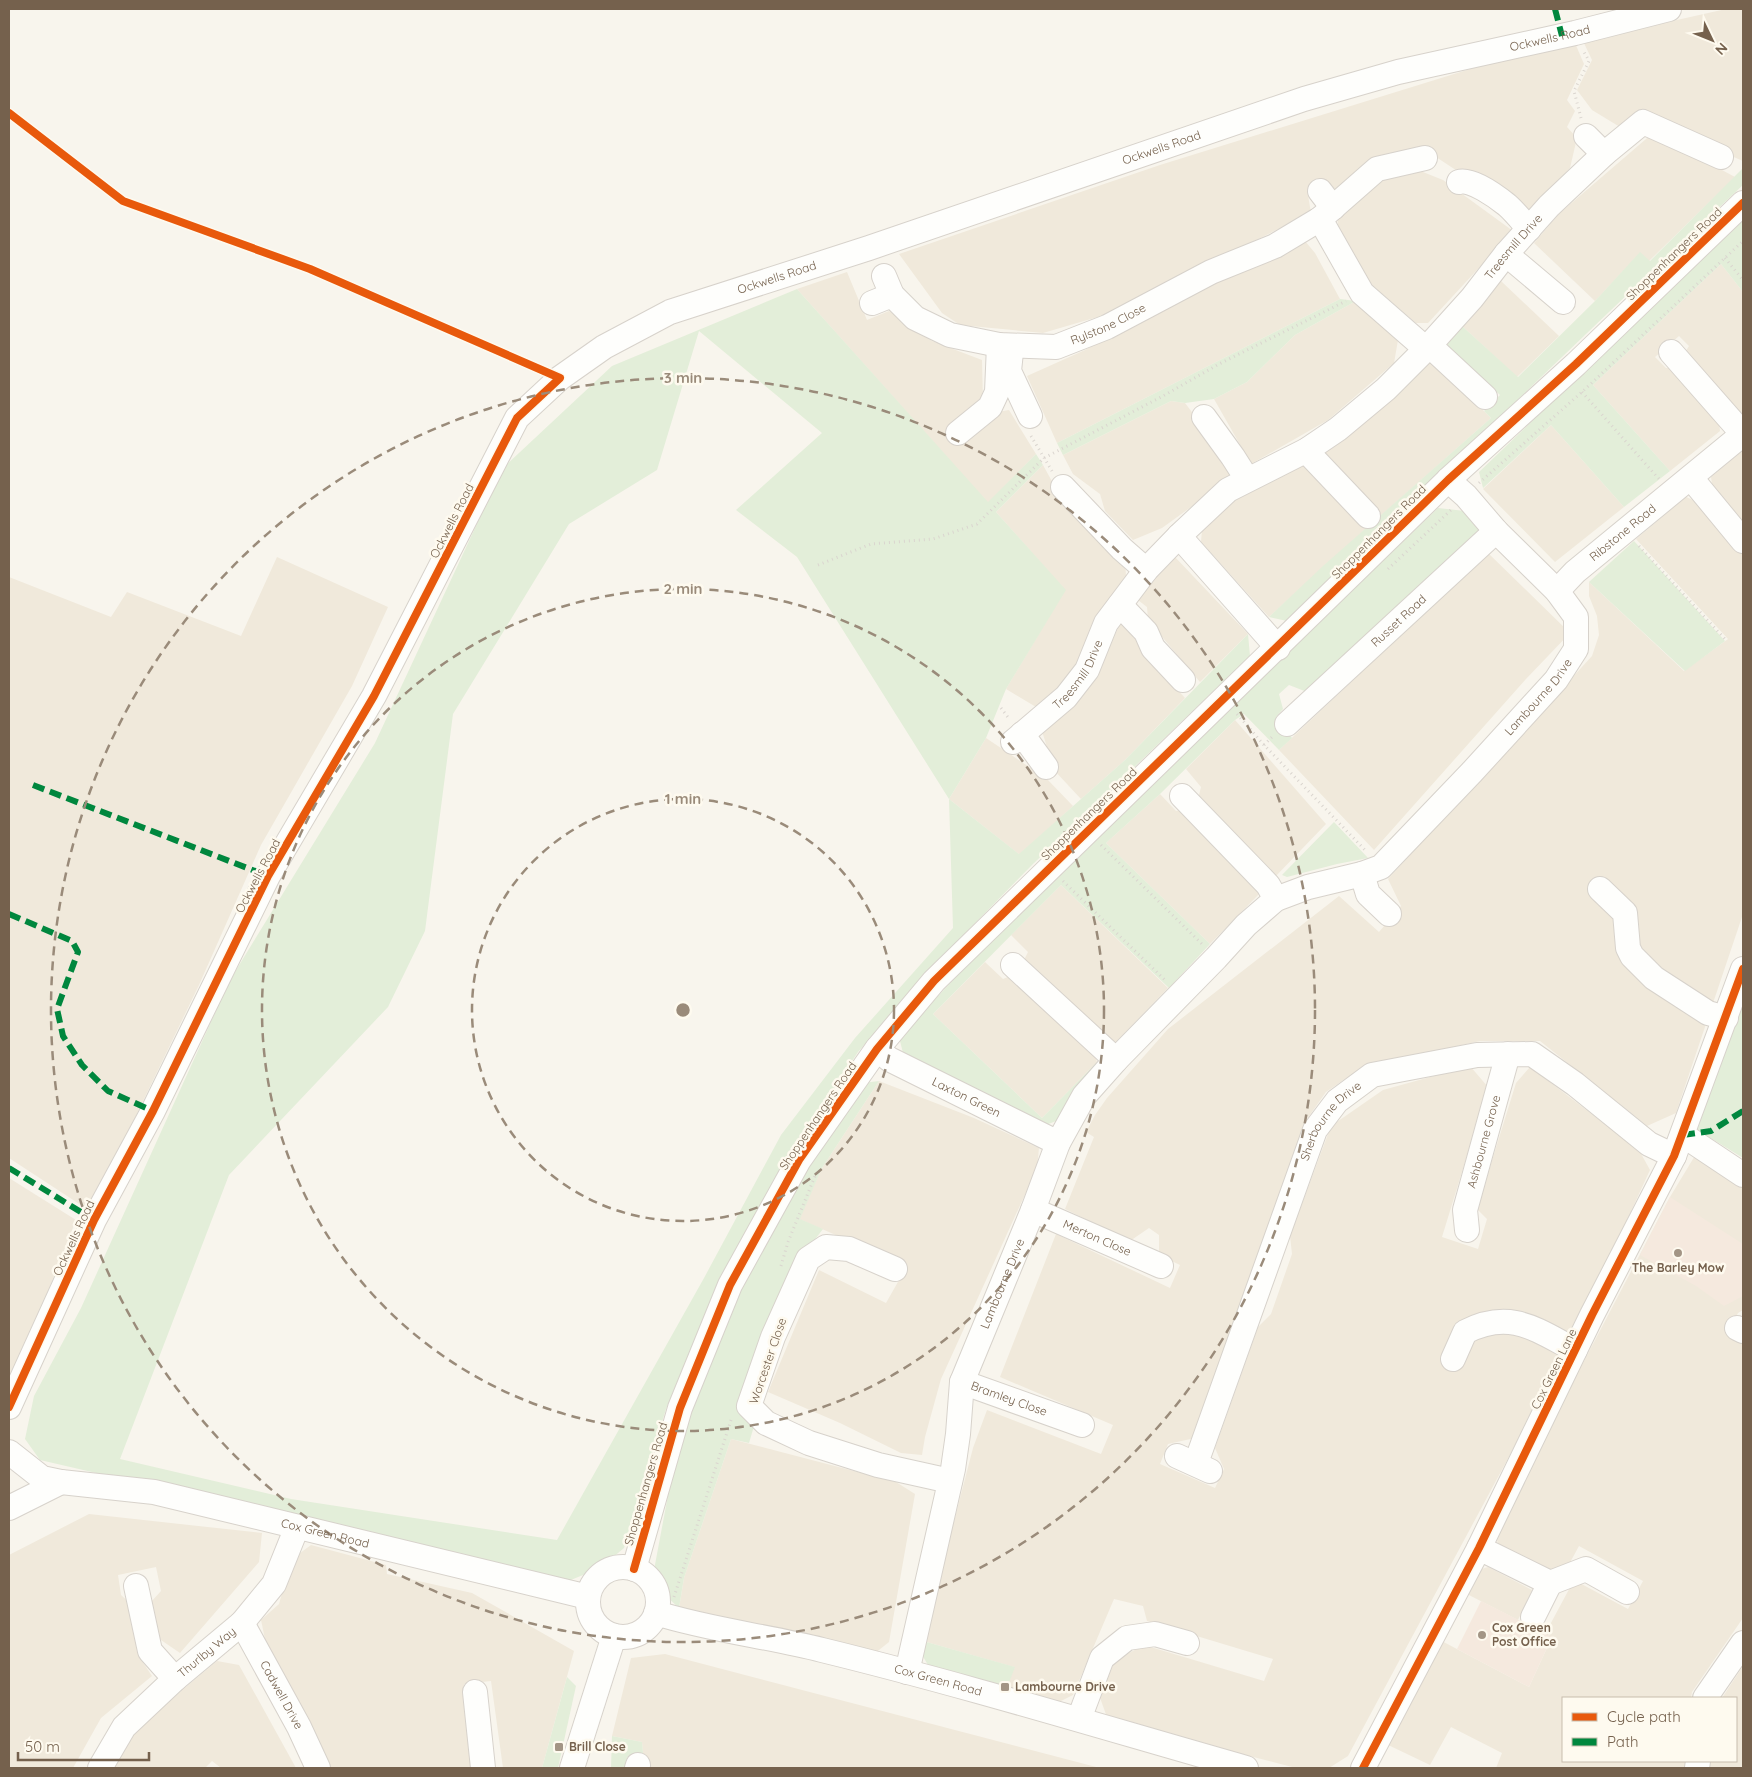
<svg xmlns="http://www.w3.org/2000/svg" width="1752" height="1777" font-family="Quicksand,sans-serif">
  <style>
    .residential { fill: #f0e9db }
    .commercial { fill: #f5e9de }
    .green { fill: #e3eed9; fill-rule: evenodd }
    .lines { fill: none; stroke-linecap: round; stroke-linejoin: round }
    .minor-casing { stroke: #d7d2cb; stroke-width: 26 }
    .path { stroke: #dad5cf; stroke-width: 3; stroke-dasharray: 1 4; stroke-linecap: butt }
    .minor { stroke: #fefefc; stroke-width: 24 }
    .quiet { stroke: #00873e; stroke-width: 6; stroke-dasharray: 12 6; stroke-linecap: butt }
    .cycleway-casing { stroke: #fefaef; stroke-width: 11 }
    .cycleway { stroke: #e8590c; stroke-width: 8 }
    .ring { fill: none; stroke: #9a8b7a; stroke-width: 2.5; stroke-dasharray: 9 6 }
    .poi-dot { fill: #a39585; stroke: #fefaef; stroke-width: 2 }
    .labels { text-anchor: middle; stroke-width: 5; stroke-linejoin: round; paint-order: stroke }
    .street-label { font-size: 12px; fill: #75614d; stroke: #fefaef }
    .poi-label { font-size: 12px; font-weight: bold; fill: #75614d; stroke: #fefaef; text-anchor: start }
    .centre { fill: #9a8b7a; stroke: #fefaef; stroke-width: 2.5 }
    .ring-label { font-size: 15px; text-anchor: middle; font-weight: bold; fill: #9a8b7a; stroke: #fefaef; stroke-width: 5; stroke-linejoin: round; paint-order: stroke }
  </style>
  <rect width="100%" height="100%" fill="#f8f5ed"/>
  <!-- residential -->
  <g class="residential">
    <path d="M1726,9h17v152l-109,-47 -14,13 -28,-17 -15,-20 15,-30 -9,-19z"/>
    <path d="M1575,43l9,21 -17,36 8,11 -8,16 10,11 -7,30 -45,50 -42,-30 -56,-37 -88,40 -19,-11 -13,9 4,24 -210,103 -58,17 -83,-8 -18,-12 -43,-59 261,-89 336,-104z"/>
    <path d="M1653,133l82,44 -86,84 -9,-8 -45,48 -61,-58 26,-30z"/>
    <path d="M1408,166l35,14 70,51 -85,92h-12l-44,-38 -35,-49 1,-17 47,-48z"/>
    <path d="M1305,241l10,12 25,46 -283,144 -30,-67 58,-26 67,-37z"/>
    <path d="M1721,264l22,28v120l-3,3 -56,-61 5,-8 -10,-10 -24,21 11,11h9l44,53 1,10 -50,40 -77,-86z"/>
    <path d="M847,272l20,48 22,-9 43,30 50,19 1,41 15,11 11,-2 27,44 -48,49 -191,-214z"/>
    <path d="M1501,281l58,55 -42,41 -55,-51z"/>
    <path d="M1356,301l42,39 -4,23 -66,57 -77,44 -37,-65 33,-17 48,-47z"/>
    <path d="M1432,360l59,58 -113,100 -62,-64z"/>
    <path d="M1171,401l14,2 53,70 -76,55 -29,12 -28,-29 -5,-17 -27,-20 -10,-19z"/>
    <path d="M1551,425l73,82 -69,55 -72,-73z"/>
    <path d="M1743,450v78l-30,-37 -2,-14z"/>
    <path d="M1305,459l64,67 -100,91 -68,-75 1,-12 48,-45z"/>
    <path d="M1043,465l11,20 71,75 1,16 -31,42 -23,57 -31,35 -35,-21 59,-99 -69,-78z"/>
    <path d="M1686,497l14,6 43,51v360l-67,199 -29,13 -107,-85h-60l-109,24 -26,14 -19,13 -19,27 -112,319 -27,6 -8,20 55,24 9,-19 -9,-21 43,-121 13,-13 21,-60 -2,-18 41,-110 52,-36 87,-24 18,21 -46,150 36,12 9,-30 -10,-10 39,-126 14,-16 109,83 11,20 -29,63 -102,205 -171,318 -19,12h-33l-188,-48 -9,-25 15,-34 30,-16 120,36 9,-22 -126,-38 -4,-15 -29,-7 -41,96 -20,10 -48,-12 9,-26 -91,-26 50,-193 14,-38 114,44 12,-29 -113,-48 56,-143 114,54 10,-23 -21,-10v-20l-10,-7 -19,13 -65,-32 29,-72 -8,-5 9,-17 12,-17 61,-69 171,-133 40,36 22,-26 -13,-27 204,-223 7,-21 -2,-19 -8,-20v-14l95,89 44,-32 -92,-100z"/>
    <path d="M1487,552l83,81 -44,46 -152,171 -95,-100 171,-161z"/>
    <path d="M1174,556l74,78 -48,48 -52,-62 -1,-13 -9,-7z"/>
    <path d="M277,557l111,50 -36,79 -91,159 -62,140 -109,226 -81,-53v-581l102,40 16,-25 114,44z"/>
    <path d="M1121,621l18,17 5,16 41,44 -60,62 -44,39 -27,-29 -12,-39 54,-52z"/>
    <path d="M1235,720l91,104 -51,53 -77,-78 3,-12 -15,-18z"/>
    <path d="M986,738l61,41 26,27 -53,49 -71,-56z"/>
    <path d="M1160,794l16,17 12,-2 75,81 -53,54 -104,-101z"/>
    <path d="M1061,885l107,103 -52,54 -13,-3 -80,-77 5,-10 -17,-17z"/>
    <path d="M985,962l18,17 12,-5 78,75 4,13 -55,56 -109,-104z"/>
    <path d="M879,1081l95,37 65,30 -2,20 -96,211 -16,58 -3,18 -21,-2 -61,-30 -72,-31 51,-122 67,33 21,-37 -108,-47 23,-51z"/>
    <path d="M1696,1154l47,30v126l-5,3 -10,19 15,11v275l-51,74 -1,6h-128v63h124l-1,7h-190l6,-15 -51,-26 -21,38 -46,-22 54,-104 91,48 23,-50 -7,-3 29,-54 54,29 15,-28 -64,-35 -12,22 -24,2 -45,-26 -3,-13 175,-334z"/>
    <path d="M9,1178l67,42 -67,171z"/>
    <path d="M731,1439l165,43 19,12 -26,148 -20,16 -190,-50 5,-30z"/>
    <path d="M89,1514l173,19 -3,29 -79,91 -22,-15 -7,-36 10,-11 -5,-24 -38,8 3,20 12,11 7,52 12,18 -51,42 -28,50h-63l-1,-213z"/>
    <path d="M311,1545l75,20 1,9 85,19 102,58 -32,117h-39l-12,-87 -27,3 8,84h-142l-64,-124 -5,-24 18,-16 13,-45z"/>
    <path d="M1488,1567l44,23 -14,30 -55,-28 12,-21z"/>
    <path d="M665,1654l435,114h-456l-2,-26 -30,-6 19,-78z"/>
    <path d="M217,1661l22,4 57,103h-75l-9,-7 -7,7h-91l18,-36z"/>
    <path d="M1743,1666v102h-35l3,-7h25v-63h-14z"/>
  </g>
  <!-- commercial -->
  <g class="commercial">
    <path d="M1670,1197l73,47v52l-19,10 -28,-20 -56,-31z"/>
    <path d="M1481,1601l71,36 -23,50 -72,-38z"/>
  </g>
  <!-- green -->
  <g class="green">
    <path d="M1743,168v17c-154,144 -303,291 -456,436l-18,-4 54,-51 168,-148 -7,-7 16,-16 -53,-50 15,-19 56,51 77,-76 45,-49 10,9z"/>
    <path d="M1743,219v73l-22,-28 -128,121 77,86 -46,36 -73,-82 -68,63 -4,-16z"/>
    <path d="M797,289l191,213 48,-48 7,11 -47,47 70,78 -60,99 -20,49 -37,61 70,55 106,-94 123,-126 2,22 -217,208 -99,101 -76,87 -68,103 -71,125 -53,129 -42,139 -24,20 -34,14 -526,-122 -15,-21 9,-43 47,-88 149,-328 145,-237 128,-275 109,-102zM699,331l123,102 -86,77 61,47 152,242 4,129 -98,110 -74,97 -77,143 -147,262 -266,-41 -171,-40 109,-284 159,-168 37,-76 28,-217 116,-190 88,-54z"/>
    <path d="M1340,299l16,2 -61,34 -48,47 -33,17 -29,4 -14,-2 -108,54 -6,-12z"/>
    <path d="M1438,508l27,3 17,18 -175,163 -18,-7 -10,9 4,15 -7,8 16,21 -13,12 -35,-36 -9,6 -75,74 -54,49 104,101 -41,44 -108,-103 -128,129 109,104 55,-56 -36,57 -15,6 -143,-72 -4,-16 156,-164z"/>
    <path d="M1634,541l91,100 -40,30 -96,-89z"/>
    <path d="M1334,822l34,36 -31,6 -50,13 -5,-2z"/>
    <path d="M1743,992v166l-50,-31z"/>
    <path d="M879,1081l-57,87 -22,51 23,10 -17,22 -57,192 -18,-4 -47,139 -5,30 -15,-14 -10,-24 15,-80 21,-81 49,-121 67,-123 57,-82z"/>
    <path d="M923,1641l92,26 -10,26 -72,-19 -13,-23z"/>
    <path d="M567,1677l9,9 -18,82h-16z"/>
    <path d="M612,1736l30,6 1,11 -16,4 -1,11h-15z"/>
  </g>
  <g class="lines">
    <defs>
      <g id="minor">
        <path d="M1586,136l18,18"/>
        <path d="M1459,182c12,-4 38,15 48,23 8,7 15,16 22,24"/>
        <path d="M1320,191l13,17"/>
        <path d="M1320,219l42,74 64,56"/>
        <path d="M1506,254l57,48"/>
        <path id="s1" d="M884,276l8,19 23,23 35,17 49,10 57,2 51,-20 104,-55 64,-26 45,-27 57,-50 48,-11"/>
        <path d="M872,303l20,-8"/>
        <path d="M1429,345l56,52"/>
        <path d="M1011,352l-2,19 21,45"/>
        <path d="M1671,352l72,82"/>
        <path d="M1204,417l29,40 14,22"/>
        <path d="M958,433l32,-26 7,-15 2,-47"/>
        <path d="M1307,450l5,7 56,59"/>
        <path d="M1691,478l52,63"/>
        <path d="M1063,487l59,62 24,21"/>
        <path d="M1179,536l99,112"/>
        <path id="s2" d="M1557,591l18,-19 168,-138"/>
        <path d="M1120,605l26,27 7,16 30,32"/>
        <path id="s3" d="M1287,724l209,-193"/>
        <path d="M1022,734l24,33"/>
        <path id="s4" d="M1013,742l53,-45 21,-27 19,-47 40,-53 33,-34 49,-46 79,-40 31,-21 48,-40 40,-40 46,-51 34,-44 43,-48 55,-52 39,-32 78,35"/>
        <path d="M1182,796l86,89 8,14"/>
        <path d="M1362,874l6,20 21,20"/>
        <path d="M1600,889l25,24 3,35 4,8 22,22 54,35 18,5"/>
        <path d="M1013,965l103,95"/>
        <path id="s5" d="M877,1049l12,10 169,84"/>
        <path d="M1683,1135l60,40"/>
        <path id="s6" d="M1033,1210l128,56"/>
        <path id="s7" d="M1467,1230l-2,-20 43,-156"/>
        <path d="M895,1269l-46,-20 -23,-2 -18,12 -35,78 -24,69 17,17 43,20 69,22 72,16"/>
        <path d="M1737,1328l6,3"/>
        <path d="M1453,1359l12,-27c45,-23 70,-3 110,18"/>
        <path id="s8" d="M962,1382l120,43"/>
        <path id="s9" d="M9,1407l85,-187 59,-109 115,-235 106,-180 143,-278 43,-40 44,-31 66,-35 199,-64 435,-149 94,-27 177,-39 94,-24"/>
        <path id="s10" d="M9,1452l33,26 19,4 93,10 434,105"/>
        <path d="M1177,1456l33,15"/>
        <path id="s11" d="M1196,1463l119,-333 22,-29 35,-26 105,-20 55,-1 43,30 74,60 25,12"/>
        <path d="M9,1508l52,-26"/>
        <path d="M1479,1548l71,35 36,-14 41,23"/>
        <circle cx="623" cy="1602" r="35"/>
        <path d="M634,1569l46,-161 50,-123 69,-125 78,-111 57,-68 514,-501 128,-116 167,-161"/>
        <path d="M136,1586l14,65 25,28"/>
        <path id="s12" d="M656,1613c54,17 111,23 166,37 143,35 283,78 424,118"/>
        <path d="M1533,1617l17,-34"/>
        <path id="s13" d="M242,1623l57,104 19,41"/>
        <path id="s14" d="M907,1672l46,-203 5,-35 4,-52 71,-172 25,-67 26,-47 32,-36 100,-102 30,-33 30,-26 32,-12 54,-13 19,-7 91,-95 84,-92 20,-31v-32l-19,-26 -61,-60 -30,-35 -18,-16"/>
        <path d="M475,1692l8,76"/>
        <path d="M1705,1698l38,-55"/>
        <path d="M1079,1719l23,-61 25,-20 28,-4 32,9"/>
        <path id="s15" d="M100,1768l24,-41 51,-48 67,-56 32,-39 23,-57"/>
        <path d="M572,1768l42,-132"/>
        <path d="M637,1768l1,-3"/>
        <path d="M1363,1768l116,-220 113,-233 82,-159 69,-187"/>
        <path d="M1697,1768l1,-7"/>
      </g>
    </defs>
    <!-- minor casing -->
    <use href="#minor" class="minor-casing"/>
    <!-- path -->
    <g class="path">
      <path d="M1581,118l-7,-27 15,-30 -6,-11"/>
      <path d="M1725,258l18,22"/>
      <path d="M1582,392l77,87"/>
      <path d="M1031,436l21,35"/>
      <path d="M1479,483l103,-91 161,-151"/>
      <path d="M1639,546l86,93"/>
      <path d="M818,565l53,-21 62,-5 44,-15 67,-66 119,-62 56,-32 127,-63"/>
      <path d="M1388,569l63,-59"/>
      <path d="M1001,708l9,12"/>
      <path d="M1237,714l27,31 102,106"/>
      <path d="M1264,745l9,-9"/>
      <path d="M1101,845l101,99"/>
      <path d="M1063,881l103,100"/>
      <path d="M781,1266l7,-24 27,-66"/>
      <path d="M674,1597l58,-180"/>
    </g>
    <!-- minor -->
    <use href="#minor" class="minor"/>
    <!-- quiet -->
    <g class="quiet">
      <path d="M1555,9l7,27"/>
      <path d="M33,785l235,91"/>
      <path d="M9,914l63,27 6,11 -21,57 6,27 19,29 26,26 45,20"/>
      <path d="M1683,1135l28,-4 32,-20"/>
      <path d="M9,1168l85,52"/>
    </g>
    <defs>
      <g id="cycleway">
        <path d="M9,113l114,88 187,68 250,109 -43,40 -143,278 -106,180 -115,235 -59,109 -85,187"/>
        <path d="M634,1569l46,-161 50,-123 69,-125 78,-111 57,-68 514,-501 128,-116 167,-161"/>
        <path d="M1363,1768l116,-220 113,-233 82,-159 69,-187"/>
      </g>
    </defs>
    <!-- cycleway casing -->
    <use href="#cycleway" class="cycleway-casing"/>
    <!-- cycleway -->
    <use href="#cycleway" class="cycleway"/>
  </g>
  <!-- distance rings -->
  <g class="ring">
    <circle cx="683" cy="1010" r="211"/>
    <circle cx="683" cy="1010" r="421"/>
    <circle cx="683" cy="1010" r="632"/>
  </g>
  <!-- markers -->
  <g class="poi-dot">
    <circle cx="1678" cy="1253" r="5"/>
    <circle cx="1482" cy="1635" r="5"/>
    <rect x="1000" y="1682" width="10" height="10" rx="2.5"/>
    <rect x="554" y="1742" width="10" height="10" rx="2.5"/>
  </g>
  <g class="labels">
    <!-- street labels -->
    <g class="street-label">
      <text dy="4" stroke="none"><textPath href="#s9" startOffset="2222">Ockwells Road</textPath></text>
      <text dy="4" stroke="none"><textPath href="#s9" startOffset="1818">Ockwells Road</textPath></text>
      <text dy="4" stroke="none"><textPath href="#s4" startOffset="715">Treesmill Drive</textPath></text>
      <text transform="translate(1674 254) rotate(-44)" y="4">Shoppenhangers Road</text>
      <text dy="4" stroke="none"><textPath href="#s9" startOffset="1412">Ockwells Road</textPath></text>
      <text dy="4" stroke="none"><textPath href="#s1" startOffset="256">Rylstone Close</textPath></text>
      <text transform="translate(452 521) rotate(-63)" y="4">Ockwells Road</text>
      <text transform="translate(1379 532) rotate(-45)" y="4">Shoppenhangers Road</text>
      <text dy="4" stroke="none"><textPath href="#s2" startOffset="88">Ribstone Road</textPath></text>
      <text dy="4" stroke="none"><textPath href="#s3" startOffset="152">Russet Road</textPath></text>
      <text dy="4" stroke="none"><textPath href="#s4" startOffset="95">Treesmill Drive</textPath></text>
      <text dy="4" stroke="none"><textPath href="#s14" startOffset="1224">Lambourne Drive</textPath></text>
      <text transform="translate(1089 814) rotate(-44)" y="4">Shoppenhangers Road</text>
      <text transform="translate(258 876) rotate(-62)" y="4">Ockwells Road</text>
      <text dy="4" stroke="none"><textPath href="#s5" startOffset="102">Laxton Green</textPath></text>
      <text transform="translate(818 1116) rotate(-56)" y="4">Shoppenhangers Road</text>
      <text dy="4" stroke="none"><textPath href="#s11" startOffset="370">Sherbourne Drive</textPath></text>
      <text dy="4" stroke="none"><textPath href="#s7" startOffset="91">Ashbourne Grove</textPath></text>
      <text transform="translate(74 1238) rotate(-65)" y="4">Ockwells Road</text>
      <text dy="4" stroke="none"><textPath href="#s6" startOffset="70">Merton Close</textPath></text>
      <text dy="4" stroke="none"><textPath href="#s14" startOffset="402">Lambourne Drive</textPath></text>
      <text transform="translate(768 1361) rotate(-71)" y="4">Worcester Close</text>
      <text transform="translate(1554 1369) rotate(-64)" y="4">Cox Green Lane</text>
      <text dy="4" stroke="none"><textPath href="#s8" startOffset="50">Bramley Close</textPath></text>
      <text transform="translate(646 1484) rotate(-74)" y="4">Shoppenhangers Road</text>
      <text dy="4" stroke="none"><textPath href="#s10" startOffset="331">Cox Green Road</textPath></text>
      <text dy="4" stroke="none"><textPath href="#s15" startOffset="159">Thurlby Way</textPath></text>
      <text dy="4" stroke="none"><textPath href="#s12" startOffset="290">Cox Green Road</textPath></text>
      <text dy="4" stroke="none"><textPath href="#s13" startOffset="82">Cadwell Drive</textPath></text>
    </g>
    <!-- poi labels -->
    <g class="poi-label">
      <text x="1678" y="1272" text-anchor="middle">The Barley Mow</text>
      <text x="1492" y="1632">Cox Green<tspan x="1492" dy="14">Post Office</tspan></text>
      <text x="1015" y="1691">Lambourne Drive</text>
      <text x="569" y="1751">Brill Close</text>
    </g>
  </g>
  <circle cx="683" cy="1010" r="8" class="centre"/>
  <g class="ring-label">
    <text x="683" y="383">3 min</text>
    <text x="683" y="594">2 min</text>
    <text x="683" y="804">1 min</text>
  </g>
  <!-- border -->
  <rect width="1752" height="1777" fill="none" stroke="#75614d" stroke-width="20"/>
  <!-- legend -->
  <rect x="1562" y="1697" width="175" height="65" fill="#fefaef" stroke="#c7bdae"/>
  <rect x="1572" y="1713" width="25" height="8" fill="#e8590c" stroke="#c7bdae"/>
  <text x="1607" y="1722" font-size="15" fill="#75614d">Cycle path</text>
  <rect x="1572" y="1738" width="25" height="8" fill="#00873e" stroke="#c7bdae"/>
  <text x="1607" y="1747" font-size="15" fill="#75614d">Path</text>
  <!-- north arrow -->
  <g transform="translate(1712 40) rotate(133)" stroke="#fefaef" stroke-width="4" paint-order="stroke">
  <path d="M0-4L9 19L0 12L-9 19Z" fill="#75614d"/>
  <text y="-8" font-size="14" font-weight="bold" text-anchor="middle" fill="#75614d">N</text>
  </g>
  <!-- scale -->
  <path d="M18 1752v8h131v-8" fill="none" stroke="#75614d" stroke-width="2.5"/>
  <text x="25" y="1752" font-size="15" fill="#75614d" stroke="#fefaef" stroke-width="4" paint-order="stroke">50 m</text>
</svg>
